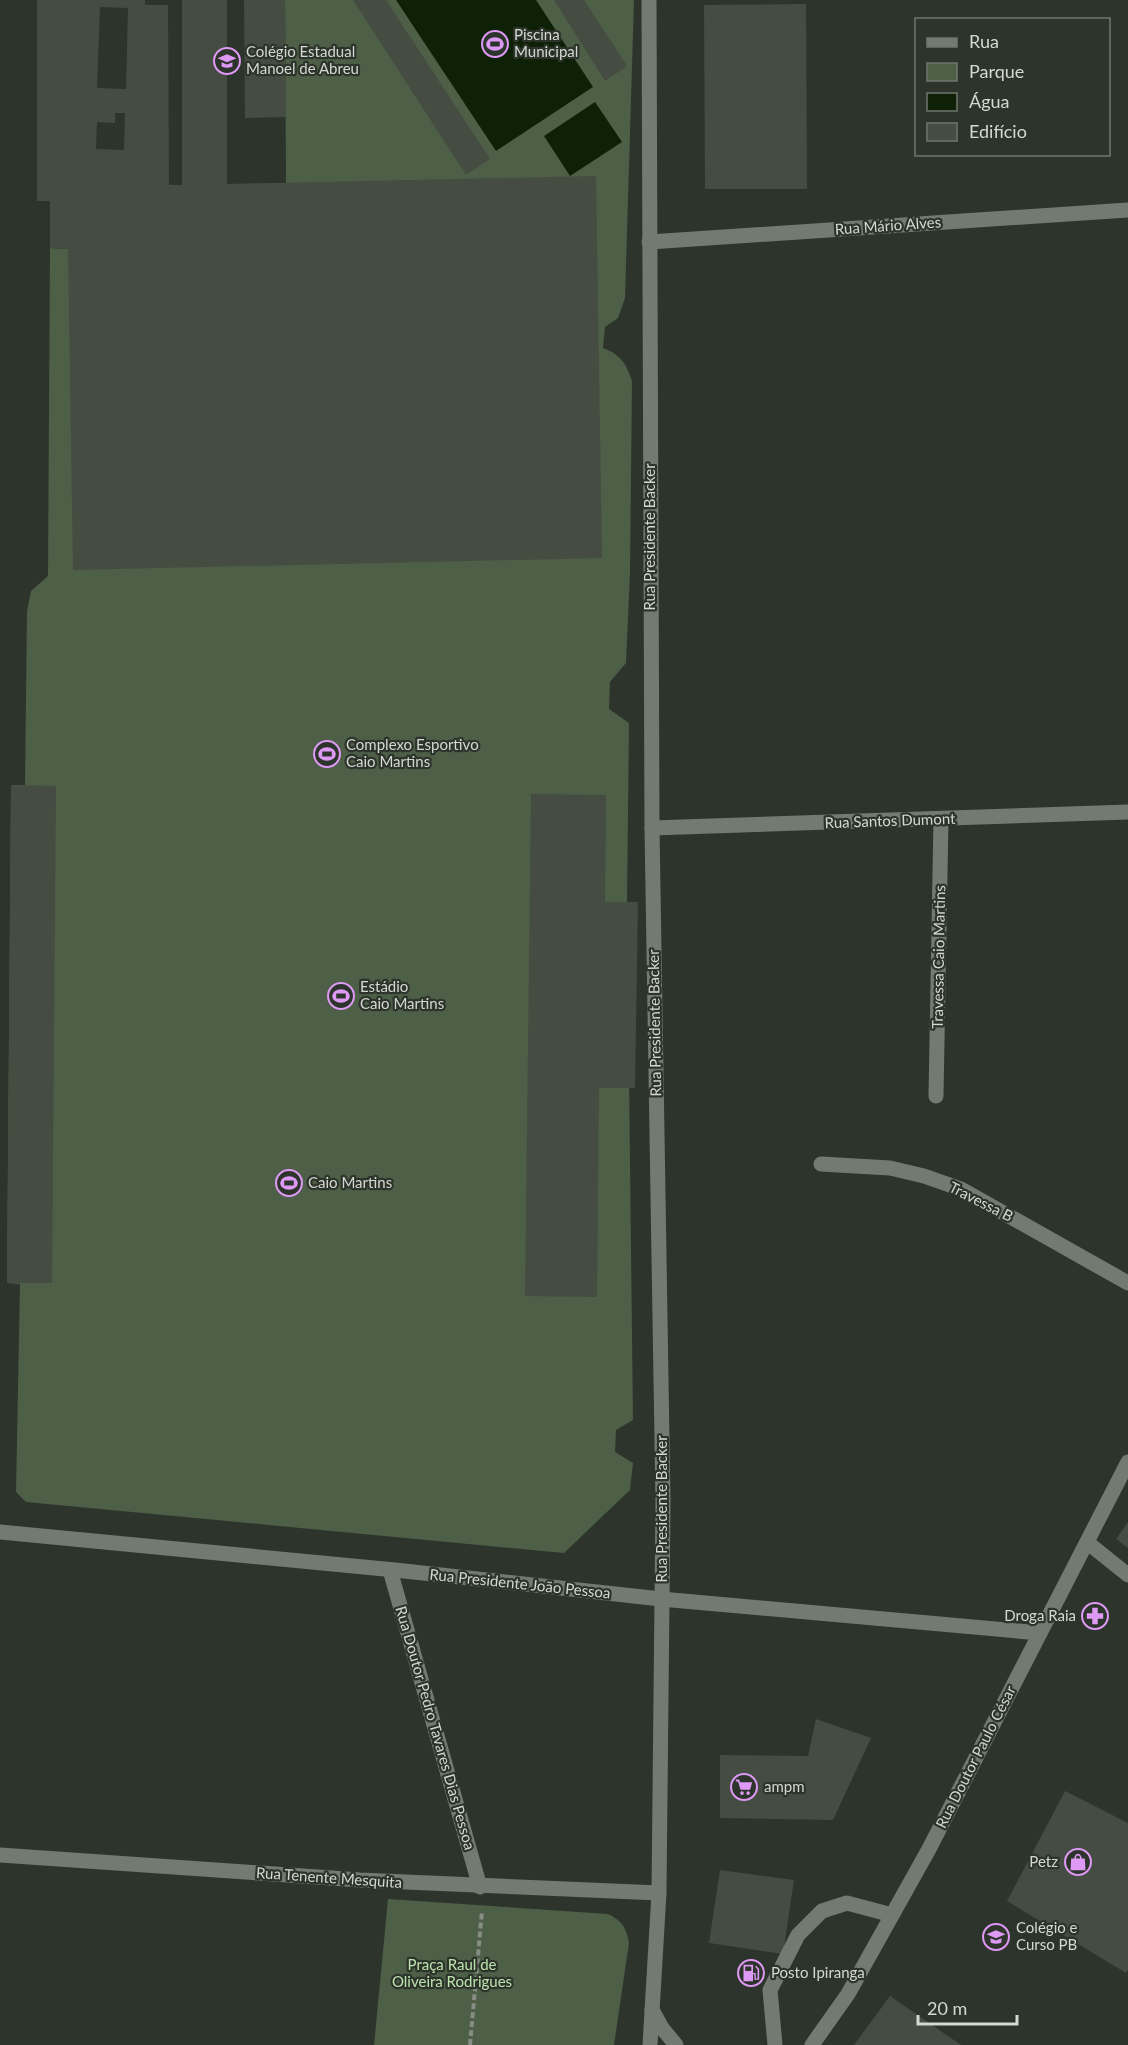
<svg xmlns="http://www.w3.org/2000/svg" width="1128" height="2045" font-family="Lato,sans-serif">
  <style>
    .green { fill: #4d5f47 }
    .water { fill: #0e2106 }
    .building { fill: #454c42; fill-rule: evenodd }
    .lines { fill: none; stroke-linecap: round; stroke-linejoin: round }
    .path { stroke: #878d85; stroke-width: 4; stroke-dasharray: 6 3; stroke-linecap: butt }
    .service { stroke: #737b71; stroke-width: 15 }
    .minor { stroke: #737b71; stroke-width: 15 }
    .tertiary { stroke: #737b71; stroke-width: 15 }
    .secondary { stroke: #737b71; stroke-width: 15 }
    .labels { text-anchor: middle; stroke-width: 4.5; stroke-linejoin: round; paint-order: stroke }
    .poi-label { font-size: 15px; fill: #d4d8d2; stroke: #2d342b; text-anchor: start }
    .street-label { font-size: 15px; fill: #d4d8d2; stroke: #2d342b }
    .park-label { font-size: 15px; fill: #bce3ae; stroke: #2d342b }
  </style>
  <rect width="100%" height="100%" fill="#2d342b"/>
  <!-- green -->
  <g class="green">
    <path d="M285,0h349l-9,298 -7,20 -13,9 -2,21c18,7 23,15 29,33l-2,192 -4,90 -16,19 -1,27 20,14 -2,181 6,516 -17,10 -1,22 18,11 -3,27 -66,63 -538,-51 -10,-10 4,-208 -13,-1 4,-498h14l2,-174 4,-20 17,-15 2,-328 18,1 50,-62 168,-4z"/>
    <path d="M388,1899l220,15c14,7 18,13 21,29l-15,102h-240z"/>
  </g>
  <!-- water -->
  <g class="water">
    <path d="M396,0h140l57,87 -97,64z"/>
    <path d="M595,102l27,40 -52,34 -26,-40z"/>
  </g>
  <!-- building -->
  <g class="building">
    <path d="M37,0h108v5h23l1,180h13v-185h45v184l369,-8 6,382 -529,12 -5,-321 -18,-1v-47h-13zM100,7l28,1 -2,81 -29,-1zM115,113h10l-1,37 -28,-1 1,-27 18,1z"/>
    <path d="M244,0h41l1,117 -41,1z"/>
    <path d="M353,0h33l104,159 -24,16z"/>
    <path d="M554,0h30l43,66 -22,15z"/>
    <path d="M806,4l1,185h-102l-1,-184z"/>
    <path d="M11,785l45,1 -4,497h-45z"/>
    <path d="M531,794l75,1 -1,107h33l-3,186h-36l-2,209 -72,-1z"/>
    <path d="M1128,1522v26l-12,-9z"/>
    <path d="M816,1719l55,19 -38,82 -113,-2v-63l88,1z"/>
    <path d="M1065,1791l63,32v147l-2,3 -119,-72z"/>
    <path d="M720,1870l74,10 -11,74 -74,-11z"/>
    <path d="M890,1996l71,49h-107z"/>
  </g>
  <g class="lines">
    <!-- path -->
    <path class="path" d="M470,2045l12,-134"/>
    <!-- service -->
    <g class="service">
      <path d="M390,1570l90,317"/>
      <path d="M775,2045l-5,-55 28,-55 24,-24 25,-8 45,12"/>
    </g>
    <!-- minor -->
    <g class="minor">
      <path d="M649,242l479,-32"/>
      <path d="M652,828l476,-16"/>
      <path d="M936,1096l5,-277"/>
      <path d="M821,1164l69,4 34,8 37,13 167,94"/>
      <path d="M1088,1543l40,32"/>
      <path d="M0,1855l360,25 299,13"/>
    </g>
    <!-- tertiary -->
    <g class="tertiary">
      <path d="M649,0l3,828 11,673 -4,392 -9,152"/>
      <path d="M0,1532l395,38 266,29 379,34"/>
    </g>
    <!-- secondary -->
    <g class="secondary">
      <path d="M652,2010l10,18 14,17"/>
      <path d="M812,2045l36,-51 81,-145 199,-387"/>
    </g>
  </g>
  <!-- icons -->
  <defs>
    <symbol id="stadium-ring" viewBox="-11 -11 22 22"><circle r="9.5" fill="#2d342b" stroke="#dd99f3" stroke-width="1.5"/><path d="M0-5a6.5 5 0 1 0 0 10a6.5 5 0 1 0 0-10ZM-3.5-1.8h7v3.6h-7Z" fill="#dd99f3"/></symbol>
    <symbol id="school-ring" viewBox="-11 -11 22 22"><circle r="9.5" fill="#2d342b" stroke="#dd99f3" stroke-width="1.5"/><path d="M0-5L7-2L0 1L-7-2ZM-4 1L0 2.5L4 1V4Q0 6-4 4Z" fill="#dd99f3"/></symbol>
    <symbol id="pharmacy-ring" viewBox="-11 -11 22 22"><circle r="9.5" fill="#2d342b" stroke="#dd99f3" stroke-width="1.5"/><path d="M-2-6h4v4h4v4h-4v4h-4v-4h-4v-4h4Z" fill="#dd99f3"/></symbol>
    <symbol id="supermarket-ring" viewBox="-11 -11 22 22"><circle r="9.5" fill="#2d342b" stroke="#dd99f3" stroke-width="1.5"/><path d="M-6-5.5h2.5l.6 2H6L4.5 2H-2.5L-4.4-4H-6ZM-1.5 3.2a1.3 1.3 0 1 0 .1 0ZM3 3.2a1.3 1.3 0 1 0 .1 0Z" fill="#dd99f3"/></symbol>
    <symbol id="shop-ring" viewBox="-11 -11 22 22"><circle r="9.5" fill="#2d342b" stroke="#dd99f3" stroke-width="1.5"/><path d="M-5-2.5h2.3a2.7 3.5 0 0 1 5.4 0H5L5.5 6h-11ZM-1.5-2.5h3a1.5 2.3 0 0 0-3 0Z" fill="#dd99f3"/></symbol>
    <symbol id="fuel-ring" viewBox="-11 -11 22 22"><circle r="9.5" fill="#2d342b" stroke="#dd99f3" stroke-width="1.5"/><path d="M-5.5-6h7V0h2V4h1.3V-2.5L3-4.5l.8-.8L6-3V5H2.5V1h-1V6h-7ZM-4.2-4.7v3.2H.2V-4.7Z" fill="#dd99f3"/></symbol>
  </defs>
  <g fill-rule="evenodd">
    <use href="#stadium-ring" x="480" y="29" width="30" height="30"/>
    <use href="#school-ring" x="212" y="46" width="30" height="30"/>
    <use href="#stadium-ring" x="312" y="739" width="30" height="30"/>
    <use href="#stadium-ring" x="326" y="981" width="30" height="30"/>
    <use href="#stadium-ring" x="274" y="1168" width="30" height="30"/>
    <use href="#pharmacy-ring" x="1080" y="1601" width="30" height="30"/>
    <use href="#supermarket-ring" x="729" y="1772" width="30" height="30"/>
    <use href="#shop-ring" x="1063" y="1847" width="30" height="30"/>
    <use href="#school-ring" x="981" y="1922" width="30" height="30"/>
    <use href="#fuel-ring" x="736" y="1958" width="30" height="30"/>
  </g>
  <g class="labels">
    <!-- poi labels -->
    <g class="poi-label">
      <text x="514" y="40">Piscina<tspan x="514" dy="17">Municipal</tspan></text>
      <text x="246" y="57">Colégio Estadual<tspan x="246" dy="17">Manoel de Abreu</tspan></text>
      <text x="346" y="750">Complexo Esportivo<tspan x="346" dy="17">Caio Martins</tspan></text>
      <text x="360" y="992">Estádio<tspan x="360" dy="17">Caio Martins</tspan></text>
      <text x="308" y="1188">Caio Martins</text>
      <text x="1076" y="1621" text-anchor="end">Droga Raia</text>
      <text x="764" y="1792">ampm</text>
      <text x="1058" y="1867" text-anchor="end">Petz</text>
      <text x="1016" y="1933">Colégio e<tspan x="1016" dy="17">Curso PB</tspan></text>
      <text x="771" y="1978">Posto Ipiranga</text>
    </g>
    <!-- street labels -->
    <g class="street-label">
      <text transform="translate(888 226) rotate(-4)" y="5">Rua Mário Alves</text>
      <text transform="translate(650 537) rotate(-90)" y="5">Rua Presidente Backer</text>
      <text transform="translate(890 821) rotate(-2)" y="5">Rua Santos Dumont</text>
      <text transform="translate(939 957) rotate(-89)" y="5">Travessa Caio Martins</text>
      <text transform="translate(655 1023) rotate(-91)" y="5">Rua Presidente Backer</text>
      <text transform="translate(981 1202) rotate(27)" y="5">Travessa B</text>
      <text transform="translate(662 1509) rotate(-90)" y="5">Rua Presidente Backer</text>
      <text transform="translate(520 1584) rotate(6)" y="5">Rua Presidente João Pessoa</text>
      <text transform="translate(435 1728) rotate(74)" y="5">Rua Doutor Pedro Tavares Dias Pessoa</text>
      <text transform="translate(976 1757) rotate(-63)" y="5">Rua Doutor Paulo César</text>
      <text transform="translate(329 1878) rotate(4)" y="5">Rua Tenente Mesquita</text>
    </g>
    <!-- park labels -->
    <g class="park-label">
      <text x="452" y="1970">Praça Raul de<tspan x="452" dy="17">Oliveira Rodrigues</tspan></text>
    </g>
  </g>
  <!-- legend -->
  <rect x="915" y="18" width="195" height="138" fill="#2d342b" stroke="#70766e" stroke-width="1.5"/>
  <rect x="927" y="38" width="30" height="9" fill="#737b71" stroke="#70766e" stroke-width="1.5"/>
  <text x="969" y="48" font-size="18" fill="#d4d8d2">Rua</text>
  <rect x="927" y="63" width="30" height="18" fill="#4d5f47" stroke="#70766e" stroke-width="1.5"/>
  <text x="969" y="78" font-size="18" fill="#d4d8d2">Parque</text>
  <rect x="927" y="93" width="30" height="18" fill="#0e2106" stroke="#70766e" stroke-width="1.5"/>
  <text x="969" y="108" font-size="18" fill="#d4d8d2">Água</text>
  <rect x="927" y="123" width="30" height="18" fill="#454c42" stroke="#70766e" stroke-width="1.5"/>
  <text x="969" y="138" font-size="18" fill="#d4d8d2">Edifício</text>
  <!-- scale -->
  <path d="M918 2015v9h99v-9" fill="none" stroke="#d4d8d2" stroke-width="3"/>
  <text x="927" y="2015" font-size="18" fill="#d4d8d2" stroke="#2d342b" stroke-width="4.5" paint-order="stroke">20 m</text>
</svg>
